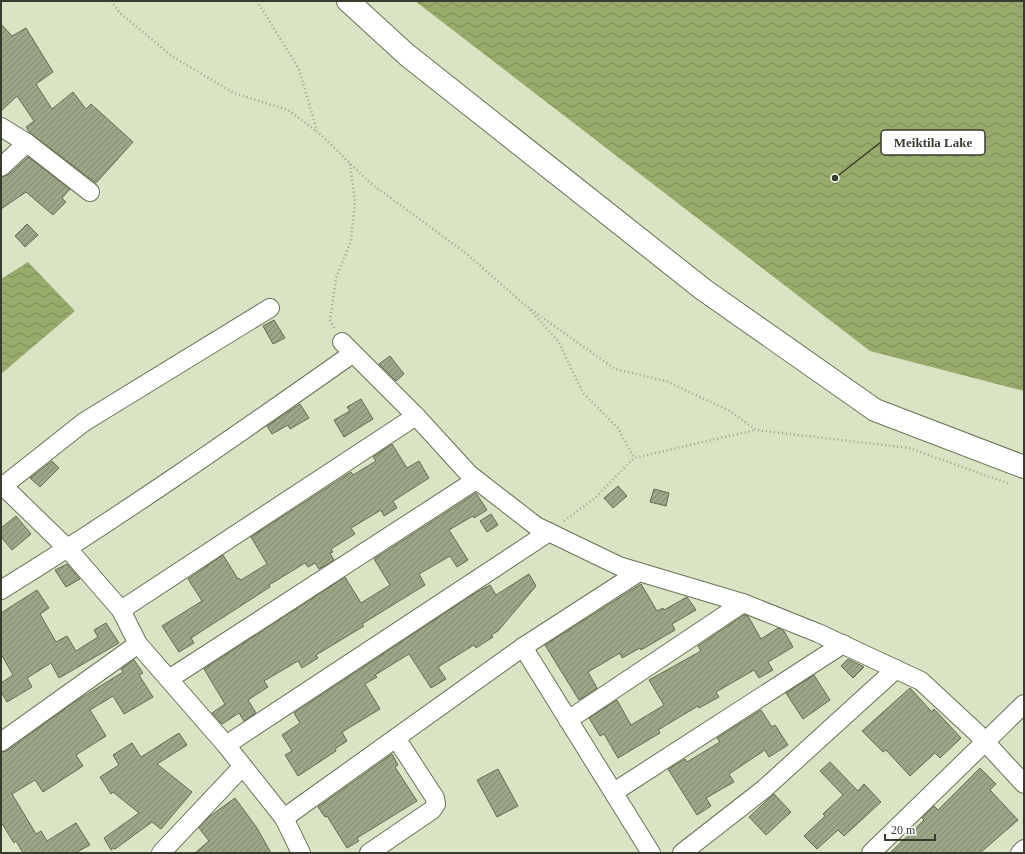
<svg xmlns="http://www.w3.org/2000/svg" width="1025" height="854" font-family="Georgia,serif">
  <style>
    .water { fill: url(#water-waves) }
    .building { fill: url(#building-hatch); stroke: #646d51 }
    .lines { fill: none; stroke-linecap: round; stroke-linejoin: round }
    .minor-casing { stroke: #697356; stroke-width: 20 }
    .primary-casing { stroke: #697356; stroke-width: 24 }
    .path { stroke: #9ba48b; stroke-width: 2.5; stroke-dasharray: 1 3; stroke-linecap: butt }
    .minor { stroke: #fff; stroke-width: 18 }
    .primary { stroke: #fff; stroke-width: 22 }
    .leader { fill: none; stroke: #383c2f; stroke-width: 1.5 }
    .callout-dot { fill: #383c2f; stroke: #fff; stroke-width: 1.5 }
    .callout { fill: #fff; stroke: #383c2f; stroke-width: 1.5 }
    .callout-label { font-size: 13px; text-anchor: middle; font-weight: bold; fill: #383c2f }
  </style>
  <defs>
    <pattern id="water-waves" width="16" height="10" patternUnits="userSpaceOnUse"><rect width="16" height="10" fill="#98ab6b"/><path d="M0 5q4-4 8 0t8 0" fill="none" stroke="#7d8c58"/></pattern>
    <pattern id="building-hatch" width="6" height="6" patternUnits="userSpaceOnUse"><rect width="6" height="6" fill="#9ca687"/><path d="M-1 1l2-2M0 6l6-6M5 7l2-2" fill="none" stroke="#80886f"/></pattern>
  </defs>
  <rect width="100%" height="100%" fill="#d9e4c4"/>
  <!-- water -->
  <g class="water">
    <path d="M415,1h609v390l-154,-40z"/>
    <path d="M28,262l47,49 -74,63v-95z"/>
  </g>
  <!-- building -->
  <g class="building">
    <path d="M1,24l11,12 14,-8 27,44 -17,12 16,25 21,-17 13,17 5,-5 42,38 -37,41 -66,-50 -4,-6 8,-6 -17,-25 -16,15z"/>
    <path d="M28,157l42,32 -8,9 4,4 -13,13 -27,-23 -25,17v-32l7,-2z"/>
    <path d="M27,224l11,11 -13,12 -10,-11z"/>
    <path d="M274,320l11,18 -12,6 -10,-18z"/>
    <path d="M390,356l14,18 -8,7 -17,-17z"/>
    <path d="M361,399l12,20 -29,18 -10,-17 16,-9 -3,-4z"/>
    <path d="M300,404l9,14 -19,11 -2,-4 -16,9 -5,-8z"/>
    <path d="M392,444l15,24 12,-7 10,17 -36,23 4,7 -13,8 -3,-6 -30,18 4,6 -24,15 2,3 -3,1 4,7 -15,9 -4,-6 -7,4 -3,-4 -36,22 1,2 -79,51 3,5 -15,9 -17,-26 40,-25 -14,-22 35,-24 15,24 1,-1 2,2 26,-16 -16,-27 100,-65 2,3 23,-14 -3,-4z"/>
    <path d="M52,461l7,7 -19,19 -10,-9z"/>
    <path d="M618,486l9,10 -14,12 -9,-10z"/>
    <path d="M654,489l15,4 -3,13 -16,-4z"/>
    <path d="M476,493l11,17 -13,8 -1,-2 -24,14 19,30 -11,7 -7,-11 -31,18 6,11 -63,39 2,2 -48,29 2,3 -16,10 -4,-7 -34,20 4,6 -20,13 8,13 -12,8 -5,-8 -17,11 -10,-11 13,-9 -21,-35 141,-92 16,26 29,-18 -16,-26z"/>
    <path d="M491,514l7,11 -11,7 -7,-11z"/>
    <path d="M16,516l15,18 -19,16 -11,-13v-9z"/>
    <path d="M67,564l13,15 -14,8 -11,-17z"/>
    <path d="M529,574l7,12 -38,45 -7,4 2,2 -17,11 -2,-3 -36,22 8,12 -15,9 -22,-34 -34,21 2,2 -12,7 15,25 -38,23 5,9 -12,8 1,2 -38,25 -13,-21 7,-4 -10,-16 18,-12 -6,-10 181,-120 15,-8 6,10z"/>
    <path d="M641,584l16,27 6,-3 1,2 23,-13 9,13 -24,14 3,6 -34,20 -1,-2 -18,10 -2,-5 -32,19 9,16 -18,12 -34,-55z"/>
    <path d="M37,590l12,18 -9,6 16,28 11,-6 9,15 22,-14 -4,-7 12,-7 13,20 -60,35 -8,-15 -24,15 5,9 -25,15 -6,-10v-9l12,-8 -12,-21v-41z"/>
    <path d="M744,615l4,1 13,23 17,-11 6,3 9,16 -25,15 5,8 -14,8 -5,-8 -38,22 3,5 -20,11 -1,-2 -40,24 2,3 -42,25 -14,-24 -4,2 -11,-18 28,-18 14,25 30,-18 3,-2 -15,-25 52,-29 -3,-5z"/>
    <path d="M848,659l16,8 -11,11 -12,-12z"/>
    <path d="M134,660l9,13 -4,2 14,22 -29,17 -11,-18 -23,14 16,26 -30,19 7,11 -40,26 -8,-12 -23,14 24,40 5,-3 6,10 29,-18 14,22 -15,8h-52l-7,-12 -2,2 -13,-21v-70l6,-1 66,-48 50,-31 -2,-3z"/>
    <path d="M814,675l16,25 -27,19 -17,-26z"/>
    <path d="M910,688l22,24 2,-3 27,29 -21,20 -5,-5 -25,23 -24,-26 -3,2 -21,-21z"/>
    <path d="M761,710l11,17 3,-2 13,20 -19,12 -4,-7 -36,24 5,8 -28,16 5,8 -14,9 -29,-46 17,-10 2,3 33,-20 -3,-4z"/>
    <path d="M179,733l8,12 -30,19 35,28 -31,37 -9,-7 -37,27 -1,-1 -3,2 -7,-12 35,-25 -26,-21 -2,2 -11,-17 19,-12 -6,-10 19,-12 9,14z"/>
    <path d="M392,754l6,11 -3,2 22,34 -60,37 2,3 -12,7 -20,-32 -2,1 -7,-10z"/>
    <path d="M830,762l28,29 6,-7 17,18 -37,34 -6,-6 -21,19 -13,-13 21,-20 -2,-2 20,-19 -23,-24z"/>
    <path d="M980,768l16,16 -6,6 28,30 -38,33h-90l34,-33 -2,-2 12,-12 4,4z"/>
    <path d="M498,769l20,37 -21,11 -20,-37z"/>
    <path d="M774,794l17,18 -25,23 -17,-18z"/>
    <path d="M235,798l22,30 14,25h-76l14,-12 -10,-13 11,-12z"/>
  </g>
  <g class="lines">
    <defs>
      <g id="minor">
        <path d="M1,127l26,16 63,49"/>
        <path d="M1,167l26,-24"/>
        <path d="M342,342l74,74 53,58 67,52 83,40 124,37 75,30 103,48 56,52 47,51"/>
        <path d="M1,484l67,65 53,61 17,34 88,101 58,73 17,35"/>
        <path d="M3,486l81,-64 186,-114"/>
        <path d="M1,590c120,-74 236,-155 351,-236"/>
        <path d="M121,610l295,-194"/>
        <path d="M523,647l128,206"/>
        <path d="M169,679l307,-199"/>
        <path d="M568,720l175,-117"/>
        <path d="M1,742l137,-98"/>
        <path d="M226,745l323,-213"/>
        <path d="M614,792l229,-148"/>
        <path d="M284,818l239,-171 116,-75"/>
        <path d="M161,853l81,-86"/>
        <path d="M369,853l63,-43 4,-6 -1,-6 -39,-60"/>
        <path d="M682,853l82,-64 132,-120"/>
        <path d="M871,853l153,-149"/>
        <path d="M1020,853l4,-4"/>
      </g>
      <path id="primary" d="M348,1l59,54 297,235 171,120 149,57"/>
    </defs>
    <!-- minor casing -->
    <use href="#minor" class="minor-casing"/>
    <!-- primary casing -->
    <use href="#primary" class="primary-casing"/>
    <!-- path -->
    <g class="path">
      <path d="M111,1l9,12 53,44 61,36 54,17 28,21"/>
      <path d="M257,1l42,68 18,62 52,51 98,72 59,52 89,63 51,12 64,30 26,19 153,18 101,36"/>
      <path d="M530,310l28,31 25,52 35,35 16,30"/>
      <path d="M334,328l-4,-8 6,-42 15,-37 4,-40 -5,-37"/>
      <path d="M564,521l31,-23 39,-40 121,-28"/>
    </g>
    <!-- minor -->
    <use href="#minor" class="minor"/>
    <!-- primary -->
    <use href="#primary" class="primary"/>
  </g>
  <!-- callouts -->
  <path class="leader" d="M835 178L881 142"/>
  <circle class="callout-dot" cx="835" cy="178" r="4"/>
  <rect class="callout" x="881" y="130" width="104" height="25" rx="4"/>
  <g class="callout-label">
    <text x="933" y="147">Meiktila Lake</text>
  </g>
  <!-- border -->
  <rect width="1025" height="854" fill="none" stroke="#383c2f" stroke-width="4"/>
  <!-- scale -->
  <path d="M885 834v6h50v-6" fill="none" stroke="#383c2f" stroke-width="2"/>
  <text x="891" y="834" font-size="12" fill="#383c2f" stroke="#ffffff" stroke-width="3" paint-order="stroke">20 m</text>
</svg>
